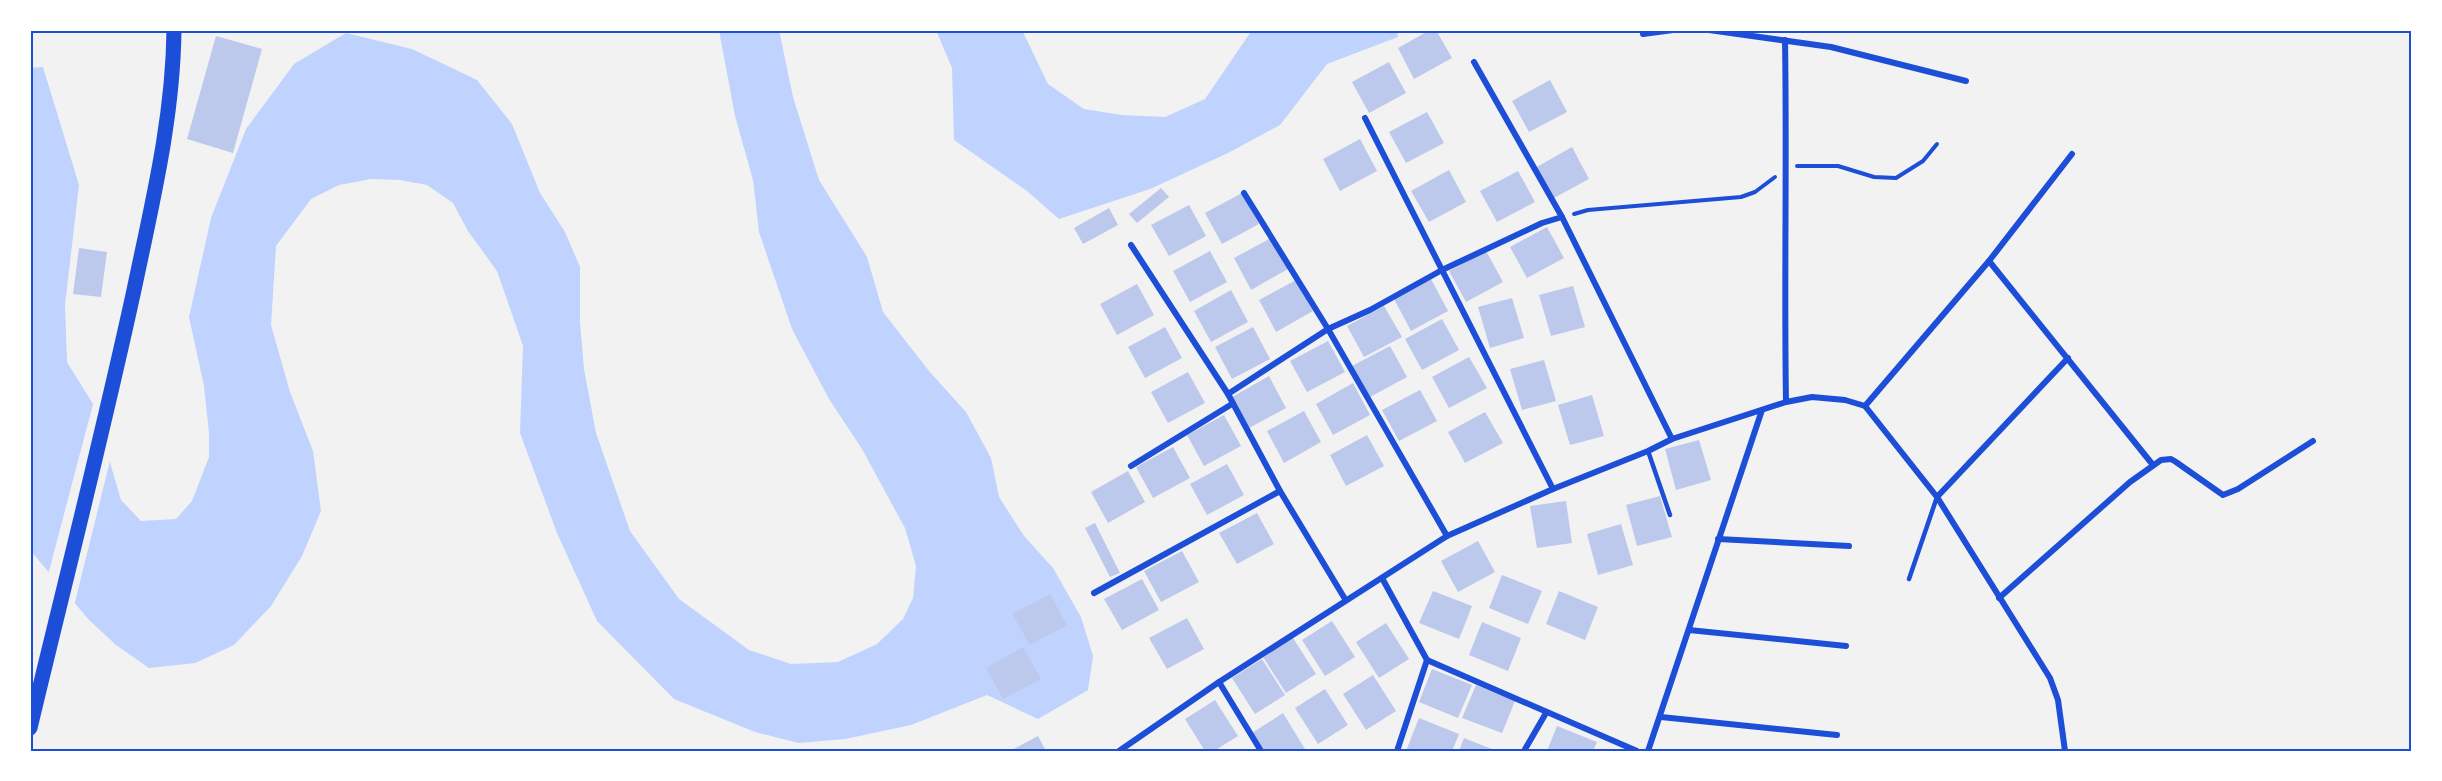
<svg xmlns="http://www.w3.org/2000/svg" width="2442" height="781" font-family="'Alegreya Sans',sans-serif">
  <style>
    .water { fill: #bfd3fe }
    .pier { fill: #f2f2f2 }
    .building { fill: #bdc9ec }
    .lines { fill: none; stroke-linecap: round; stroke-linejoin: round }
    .path { stroke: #1d4ed8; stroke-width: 4 }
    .service { stroke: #1d4ed8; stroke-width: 4.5 }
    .minor { stroke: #1d4ed8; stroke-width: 6 }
    .trunk { stroke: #1d4ed8; stroke-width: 15 }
    .neatline { fill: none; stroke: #1d4ed8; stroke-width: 2 }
  </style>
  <rect width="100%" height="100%" fill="#f2f2f2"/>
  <!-- water -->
  <g class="water">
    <path d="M719,30h60l14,67 26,83 48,77 16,55 46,59 37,41 25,46 8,39 25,39 29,32 28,49 12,39 -5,34 -50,29 -51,-24 -76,30 -66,14 -46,4 -44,-11 -81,-33 -77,-78 -40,-88 -37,-100 3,-87 -26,-75 -29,-40 -15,-28 -26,-18 -27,-5 -29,-1 -32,6 -28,14 -35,47 -5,79 19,67 23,59 8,60 -19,45 -31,50 -37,39 -39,18 -46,5 -33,-23 -27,-25 -59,-70v-482l13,-1 36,118 -14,120 2,57 26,42 28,96 20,21 35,-2 16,-18 17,-44v-24l-5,-47 -15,-69 22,-99 35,-89 48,-65 52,-31 66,16 65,31 35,44 28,69 25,39 15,35v55l4,47 12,64 34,98 49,68 70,51 42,14 47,-2 39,-18 26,-25 10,-21 3,-32 -11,-38 -43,-79 -33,-50 -37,-70 -33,-97 -6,-52 -18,-64z"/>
    <path d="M936,30h86l26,54 36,25 38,6 43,2 40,-18 47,-69h145l1,7 -71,27 -47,61 -52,28 -78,36 -91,30 -32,-28 -73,-51 -2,-72z"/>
  </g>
  <!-- pier -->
  <path class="pier" d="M93,404l3,1 15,52 -37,149 -26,-31z"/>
  <!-- building -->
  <g class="building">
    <path d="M1430,30h6l16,28 -38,21 -16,-31z"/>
    <path d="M216,36l46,13 -29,104 -46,-14z"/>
    <path d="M1389,62l17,31 -37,20 -17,-31z"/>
    <path d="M1550,80l17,32 -38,20 -17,-31z"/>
    <path d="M1427,112l17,31 -38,20 -17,-31z"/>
    <path d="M1360,139l17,32 -37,20 -17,-32z"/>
    <path d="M1572,147l17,32 -37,20 -17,-31z"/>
    <path d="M1449,170l17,32 -37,20 -18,-31z"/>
    <path d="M1518,171l17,31 -38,20 -17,-31z"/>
    <path d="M1161,188l8,9 -32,26 -8,-9z"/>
    <path d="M1242,193l17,31 -37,20 -17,-31z"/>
    <path d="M1189,205l17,31 -37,20 -18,-31z"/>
    <path d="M1109,208l9,17 -35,19 -9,-16z"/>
    <path d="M1547,227l17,31 -37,20 -17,-31z"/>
    <path d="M1271,238l17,31 -37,21 -17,-32z"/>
    <path d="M79,248l28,4 -6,45 -28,-3z"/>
    <path d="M1210,251l17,31 -37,20 -17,-31z"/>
    <path d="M1486,251l17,31 -37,20 -17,-31z"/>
    <path d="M1431,279l17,32 -37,20 -17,-32z"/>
    <path d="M1296,280l17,31 -37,21 -17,-32z"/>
    <path d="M1137,284l17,31 -37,20 -17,-31z"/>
    <path d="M1573,286l12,41 -34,9 -12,-41z"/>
    <path d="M1231,290l17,32 -37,20 -17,-31z"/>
    <path d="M1512,298l12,40 -34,10 -12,-41z"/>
    <path d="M1384,306l18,31 -38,20 -17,-31z"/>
    <path d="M1442,319l17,31 -37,20 -17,-31z"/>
    <path d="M1165,327l17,31 -37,20 -17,-31z"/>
    <path d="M1253,327l17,32 -38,20 -17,-32z"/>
    <path d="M1328,341l17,31 -38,20 -17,-31z"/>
    <path d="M1390,346l17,31 -37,20 -18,-31z"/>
    <path d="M1469,357l18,31 -38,20 -17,-31z"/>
    <path d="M1544,360l12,41 -34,9 -12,-41z"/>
    <path d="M1188,372l17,31 -37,20 -17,-31z"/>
    <path d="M1269,376l17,32 -37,20 -17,-31z"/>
    <path d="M1353,383l17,32 -37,20 -17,-31z"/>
    <path d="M1420,390l17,31 -38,20 -17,-31z"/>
    <path d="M1592,395l12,41 -34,9 -12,-40z"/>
    <path d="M1304,411l17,31 -37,21 -17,-32z"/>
    <path d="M1485,412l18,31 -38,20 -17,-31z"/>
    <path d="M1224,415l17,31 -37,20 -17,-31z"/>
    <path d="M1367,435l17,31 -38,20 -16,-31z"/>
    <path d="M1699,440l12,40 -35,10 -11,-41z"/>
    <path d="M1173,447l17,31 -37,20 -17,-31z"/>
    <path d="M1227,464l17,31 -37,20 -17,-31z"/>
    <path d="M1128,471l17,31 -37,21 -17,-31z"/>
    <path d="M1660,496l12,41 -35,9 -11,-41z"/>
    <path d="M1566,501l6,42 -35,5 -7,-42z"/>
    <path d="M1257,513l17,31 -37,20 -18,-31z"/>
    <path d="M1095,523l25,50 -10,4 -25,-49z"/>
    <path d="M1621,524l12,41 -35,10 -11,-41z"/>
    <path d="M1478,541l17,31 -37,20 -17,-31z"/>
    <path d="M1182,551l17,31 -38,20 -17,-31z"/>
    <path d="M1502,575l40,16 -14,33 -39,-16z"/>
    <path d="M1142,579l17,31 -37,20 -18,-31z"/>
    <path d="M1433,591l39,15 -13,33 -40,-16z"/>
    <path d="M1559,591l39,16 -13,33 -39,-16z"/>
    <path d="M1050,594l17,31 -37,20 -18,-31z"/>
    <path d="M1187,618l17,31 -37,20 -18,-31z"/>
    <path d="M1332,621l23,36 -30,19 -23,-36z"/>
    <path d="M1482,622l39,16 -13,33 -39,-16z"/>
    <path d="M1386,623l23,36 -30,19 -23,-36z"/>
    <path d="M1293,638l23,36 -30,19 -23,-36z"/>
    <path d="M1023,647l18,32 -38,20 -17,-31z"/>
    <path d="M1262,659l23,36 -30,19 -23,-36z"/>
    <path d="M1432,669l40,16 -14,33 -39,-16z"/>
    <path d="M1373,675l23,36 -30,19 -23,-36z"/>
    <path d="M1476,685l39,16 -13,32 -40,-15z"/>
    <path d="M1325,689l23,36 -30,19 -23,-36z"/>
    <path d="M1215,700l23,36 -24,15h-9l-20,-32z"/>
    <path d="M1283,713l22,36 -3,2h-38l-12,-18z"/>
    <path d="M1419,718l40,16 -7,17h-46z"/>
    <path d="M1557,726l40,16 -4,9h-46z"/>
    <path d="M1038,736l8,15h-36z"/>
    <path d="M1464,738l33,13h-38z"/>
  </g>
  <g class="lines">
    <!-- path -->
    <g class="path">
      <path d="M1797,166h41l36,11 22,1 27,-17 14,-17"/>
      <path d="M1574,214l14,-4 153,-13 14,-5 20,-15"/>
    </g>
    <!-- service -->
    <g class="service">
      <path d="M1648,451l22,64"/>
      <path d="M1909,579l28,-82"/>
    </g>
    <!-- minor -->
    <g class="minor">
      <path d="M1709,30l122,17 135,34"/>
      <path d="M1643,34l30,-4"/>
      <path d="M1785,40c2,121 -1,241 1,362"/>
      <path d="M1474,62l88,155 110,222"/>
      <path d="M1365,118l188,371"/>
      <path d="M1244,193l84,136 119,207"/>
      <path d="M1131,245l97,149 52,97 65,108"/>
      <path d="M1989,261l164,204"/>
      <path d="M1228,394l100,-65 42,-19 72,-40 100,-47 20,-6"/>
      <path d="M1865,406l124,-145 83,-107"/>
      <path d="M1131,466l101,-62"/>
      <path d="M1937,497l131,-139"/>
      <path d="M1718,539l131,7"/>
      <path d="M1382,578l45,82 210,91"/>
      <path d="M1094,593l186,-102"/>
      <path d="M1999,598l131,-116 31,-22 10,-1 5,3 47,33 15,-6 75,-48"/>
      <path d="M1689,630l157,16"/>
      <path d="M1219,682l42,69"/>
      <path d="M1661,717l176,18"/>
      <path d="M1119,751l100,-69 228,-146 106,-47 95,-38 24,-12 114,-37 26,-5 33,3 20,6 72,91 113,181 8,22 7,51"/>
      <path d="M1397,751l30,-91"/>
      <path d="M1524,751l22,-38"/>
      <path d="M1648,751l114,-341"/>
    </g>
    <!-- trunk -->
    <path class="trunk" d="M30,728c35,-146 72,-291 104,-438 18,-86 39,-171 40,-260"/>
  </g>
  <!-- border -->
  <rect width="2442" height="781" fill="none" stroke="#ffffff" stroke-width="63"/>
  <rect x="32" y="32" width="2378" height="718" class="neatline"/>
</svg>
